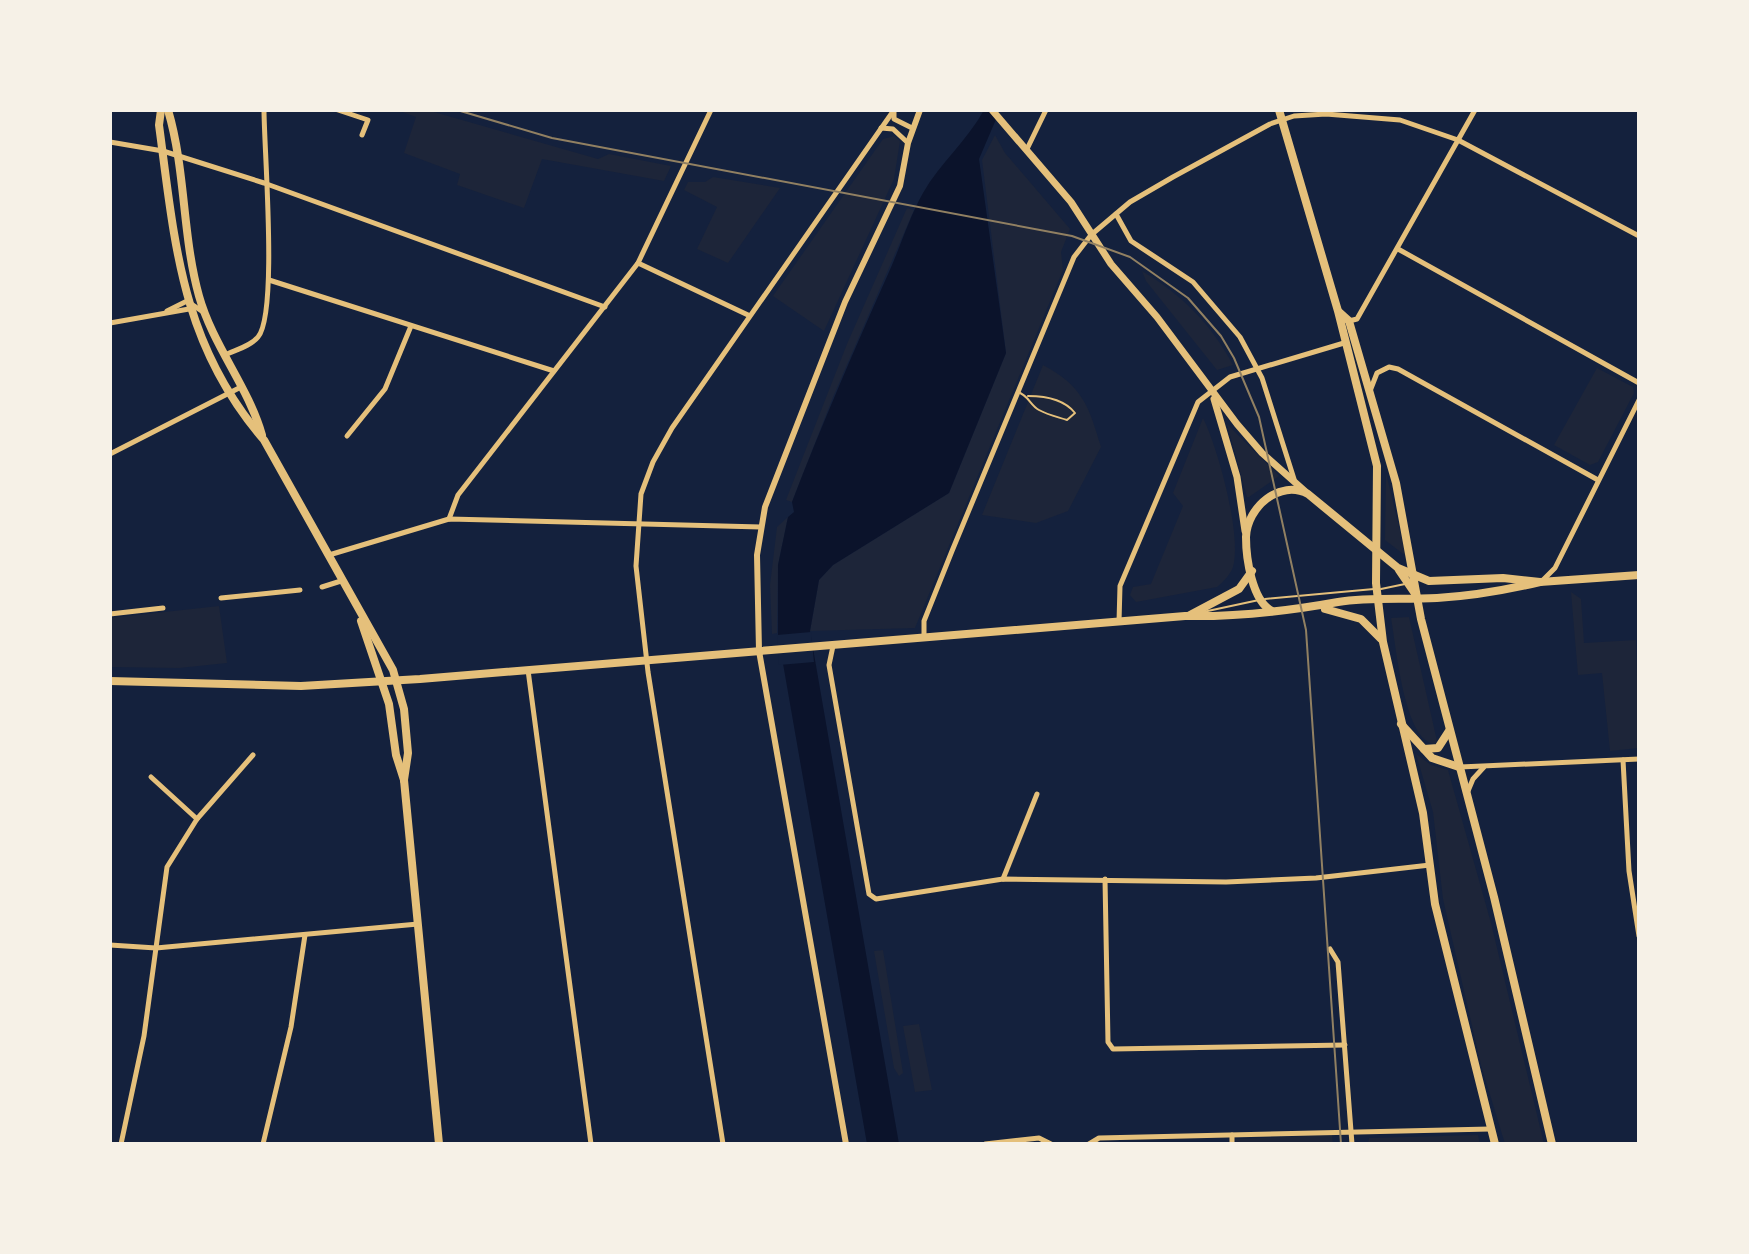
<svg xmlns="http://www.w3.org/2000/svg" width="1749" height="1254" font-family="Barlow,sans-serif">
  <style>
    .green { fill: #1d2539 }
    .water { fill: #0b132b }
    .pier { fill: #14213d }
    .lines { fill: none; stroke-linecap: round; stroke-linejoin: round }
    .service { stroke: #e5c07b; stroke-width: 2 }
    .minor { stroke: #e5c07b; stroke-width: 5 }
    .tertiary { stroke: #e5c07b; stroke-width: 6 }
    .secondary { stroke: #e5c07b; stroke-width: 7 }
    .primary { stroke: #e5c07b; stroke-width: 8 }
    .rail { stroke: #918062; stroke-width: 2 }
  </style>
  <rect width="100%" height="100%" fill="#14213d"/>
  <!-- green -->
  <g class="green">
    <path d="M397,110h30l171,49 11,-5 62,12 -7,15 -122,-22 -18,49 -67,-23 3,-11 -56,-21 12,-36z"/>
    <path d="M995,135l10,18 65,76 -9,23 2,18 -148,358 -105,3 9,-51 14,-15 116,-72 57,-140 -24,-193z"/>
    <path d="M894,136l6,5 -6,38 -70,152 -51,-35 110,-157z"/>
    <path d="M713,177l67,11 -52,75 -31,-14 20,-42 -33,-17 4,-8h17z"/>
    <path d="M907,208l7,2 -81,187 -41,105 -6,-2 61,-156z"/>
    <path d="M1142,271c40,24 69,53 91,94l-16,5 -71,-89z"/>
    <path d="M1043,365c40,21 46,42 58,82l-33,64 -32,12 -54,-8z"/>
    <path d="M1597,368l36,19 1,6 -36,69 -8,3 -36,-20z"/>
    <path d="M1203,418c15,30 39,117 30,149 -3,8 -10,15 -16,20l-81,15 -6,-7 3,-8 18,-3 32,-78 -10,-13z"/>
    <path d="M1227,424l52,52 -30,21h-2z"/>
    <path d="M1386,473l20,83 -21,-16z"/>
    <path d="M788,517l-10,48 -1,68 -5,1 -2,-49 7,-58z"/>
    <path d="M1571,592l10,7 3,44 52,-3 3,108 -29,3 -8,-78 -24,2z"/>
    <path d="M219,606l8,57 -48,5 -69,-1v-49z"/>
    <path d="M1409,617l28,124 -2,3c-31,-2 -39,-99 -44,-126z"/>
    <path d="M1416,754l15,11 17,5 43,153 53,221h-39l-24,-79 -38,-166 -10,-87z"/>
    <path d="M883,950l20,123 -4,3 -5,-8 -20,-117z"/>
    <path d="M919,1024l13,66 -17,2 -12,-66z"/>
    <path d="M1332,1135l1,9h-97v-5z"/>
    <path d="M1478,1135l2,9h-112l1,-6z"/>
  </g>
  <!-- water -->
  <path class="water" d="M984,110h16l-21,49 27,194 -57,140 -116,72 -14,15 -9,51 89,513h-32l-89,-509v-70l10,-48 6,-5 -2,-10c30,-78 63,-154 97,-230 12,-27 20,-54 34,-79 17,-30 44,-52 61,-83z"/>
  <!-- pier -->
  <path class="pier" d="M811,632l3,30 -35,3 -2,-30z"/>
  <g class="lines">
    <!-- service -->
    <g class="service">
      <path d="M1018,392c11,4 12,13 21,18 9,5 19,7 28,10l8,-7c-11,-14 -30,-17 -47,-17"/>
      <path d="M1381,589l24,-5"/>
      <path d="M1265,599l109,-10"/>
      <path d="M1203,612l56,-12"/>
    </g>
    <!-- minor -->
    <g class="minor">
      <path d="M338,110l30,10 -6,15"/>
      <path d="M894,111v8l18,9"/>
      <path d="M881,128l12,1 15,14"/>
      <path d="M110,142l53,9 101,32 341,124"/>
      <path d="M1027,149l19,-39"/>
      <path d="M1116,214l15,27 62,41 47,55 22,41 32,101"/>
      <path d="M1398,249l241,134"/>
      <path d="M638,263l110,52"/>
      <path d="M269,280l285,91"/>
      <path d="M167,311l20,-10 16,11"/>
      <path d="M1349,321l8,-2 118,-209"/>
      <path d="M110,323l79,-14"/>
      <path d="M225,355c10,-5 26,-9 33,-18 20,-24 6,-187 6,-227"/>
      <path d="M1370,391l7,-18 12,-6 9,2 200,111"/>
      <path d="M347,436l38,-47 26,-63"/>
      <path d="M110,454l131,-67"/>
      <path d="M449,519l9,-24 180,-232 73,-153"/>
      <path d="M329,555l120,-36 312,8"/>
      <path d="M1544,579l11,-11 84,-168"/>
      <path d="M322,587l19,-6"/>
      <path d="M221,598l79,-8"/>
      <path d="M110,614l53,-6"/>
      <path d="M1119,622l1,-36 78,-184 32,-25 114,-34"/>
      <path d="M924,637v-16l28,-70 122,-294 17,-22 39,-33 43,-25 97,-53 24,-8 32,-2 74,6 58,20 181,96"/>
      <path d="M833,646l-4,19 40,229 7,5 127,-20 223,3 90,-4 114,-13"/>
      <path d="M528,670l63,474"/>
      <path d="M1623,760l6,111 10,65"/>
      <path d="M1460,767l179,-8"/>
      <path d="M151,777l46,42"/>
      <path d="M1468,791l5,-12 11,-12"/>
      <path d="M1003,879l34,-85"/>
      <path d="M1105,879l3,163 5,7 232,-4"/>
      <path d="M110,945l46,3 262,-24"/>
      <path d="M1330,949l8,13 14,182"/>
      <path d="M1232,1135v9"/>
      <path d="M121,1144l23,-108 23,-169 30,-48 56,-64"/>
      <path d="M263,1144l28,-117 14,-92"/>
      <path d="M723,1144l-75,-472 -12,-106 5,-72 12,-32 19,-34 222,-318"/>
      <path d="M985,1144l54,-6 12,6"/>
      <path d="M1089,1144l10,-6 391,-9"/>
    </g>
    <!-- tertiary -->
    <path class="tertiary" d="M846,1144l-87,-493 -2,-96 8,-48 80,-205 55,-116 8,-43 12,-33"/>
    <!-- secondary -->
    <g class="secondary">
      <path d="M992,110l79,92 40,62 46,53 80,107 25,29 45,40"/>
      <path d="M1214,399l23,78 8,54"/>
    </g>
    <!-- primary -->
    <g class="primary">
      <path d="M161,110l-2,15c16,119 22,219 105,315l129,230 11,39 4,44 -4,27"/>
      <path d="M168,110c18,61 14,125 31,186 14,50 49,90 63,139"/>
      <path d="M1279,110l59,201 39,155 -1,117 7,59 40,171 12,91 60,240"/>
      <path d="M1339,312l10,9 47,162 25,136 73,278 58,247"/>
      <path d="M1399,570l17,25"/>
      <path d="M1325,609l36,10 20,20"/>
      <path d="M1272,611c-20,-10 -26,-53 -26,-74 1,-30 34,-58 62,-43l90,74 31,13 74,-3 37,4 99,-7"/>
      <path d="M1190,615l49,-26 13,-18"/>
      <path d="M361,621l28,83 7,51 8,25 35,364"/>
      <path d="M110,681l191,5 119,-7 765,-63c52,1 103,-5 153,-14 32,-5 66,-2 99,-4 35,-2 69,-8 103,-16"/>
      <path d="M1401,724l31,34 27,9"/>
      <path d="M1424,749l14,-1 11,-17"/>
    </g>
    <!-- rail -->
    <path class="rail" d="M457,110l95,28 520,98 58,21 58,41 33,38 13,22 25,59 47,213 35,514"/>
  </g>
  <!-- border -->
  <rect width="1749" height="1254" fill="none" stroke="#f6f1e7" stroke-width="224"/>
</svg>
